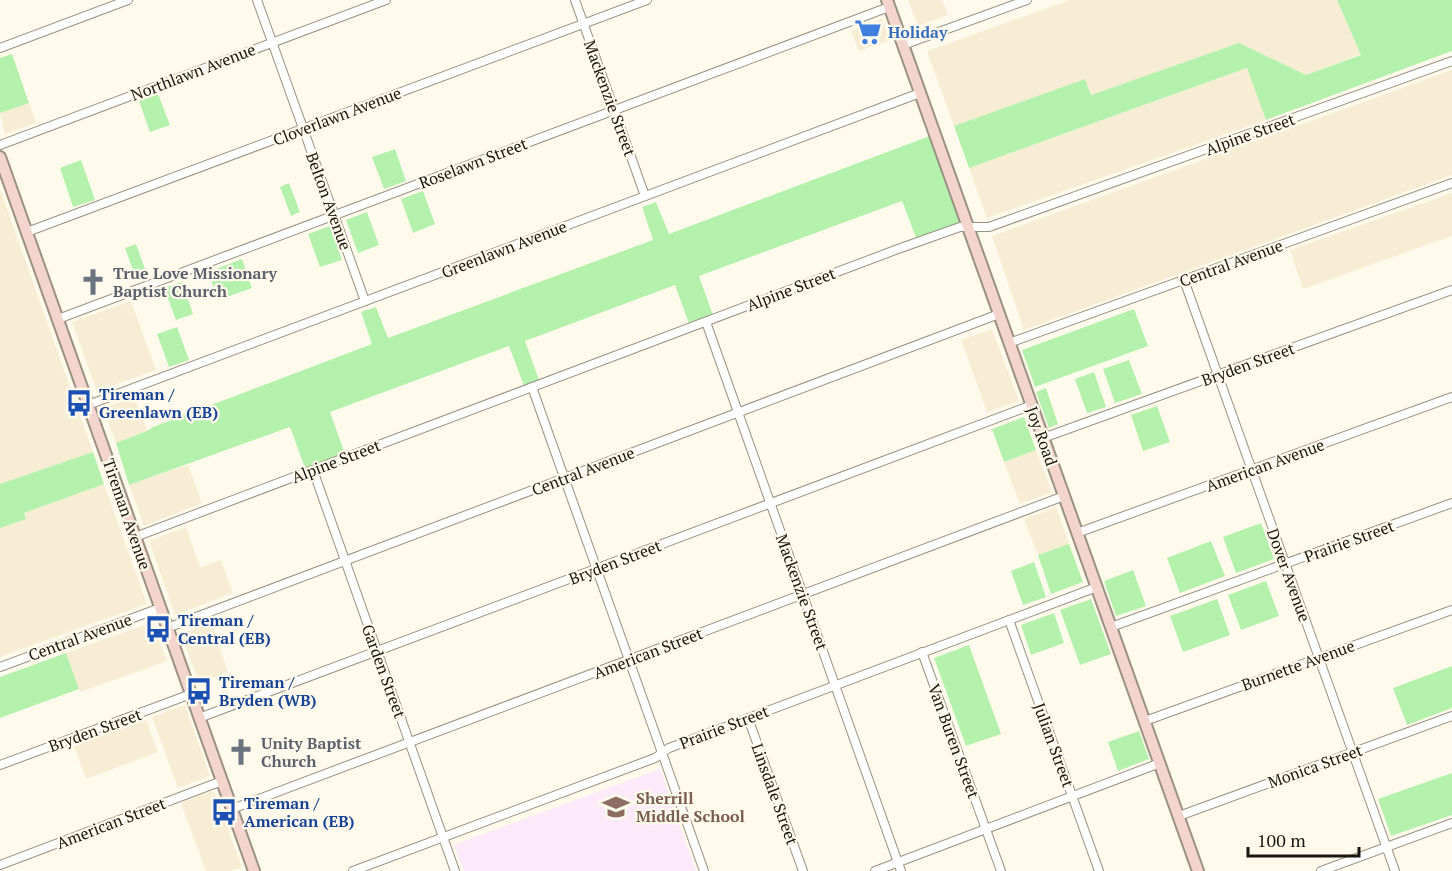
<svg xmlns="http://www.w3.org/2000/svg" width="1452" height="871" font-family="'PT Serif',serif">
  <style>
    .built { fill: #f7edd4 }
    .education { fill: #fce9f9 }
    .green { fill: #b4f1ad }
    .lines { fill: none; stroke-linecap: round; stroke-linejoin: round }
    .street-casing { stroke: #999282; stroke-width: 10 }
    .secondary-casing { stroke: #999282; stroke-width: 14 }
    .street { stroke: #fff; stroke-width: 8 }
    .secondary { stroke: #f3d5cd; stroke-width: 10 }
    .labels { text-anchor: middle; stroke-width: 4.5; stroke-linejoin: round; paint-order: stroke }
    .shop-label { font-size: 16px; font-weight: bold; fill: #366cbe; stroke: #fffaeb; text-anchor: start }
    .street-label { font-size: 16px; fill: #181610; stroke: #fffaeb }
    .worship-label { font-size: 16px; font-weight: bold; fill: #5b616d; stroke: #fffaeb; text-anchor: start }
    .transit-label { font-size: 16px; font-weight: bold; fill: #164399; stroke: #fffaeb; text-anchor: start }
    .education-label { font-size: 16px; font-weight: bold; fill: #785e54; stroke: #fffaeb; text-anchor: start }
  </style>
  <rect width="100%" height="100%" fill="#fffaeb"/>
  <!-- built -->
  <g class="built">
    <path d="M908,0h34l6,15 -30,11z"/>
    <path d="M1070,0h267l24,54 -55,21 -67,-32 -148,52 -6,-16 -131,47 -27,-75z"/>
    <path d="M882,19l8,21 -31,11 -8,-20z"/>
    <path d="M1248,68l18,52 -279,98 -18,-50z"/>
    <path d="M1452,70v105l-428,155 -32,-94z"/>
    <path d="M29,103l7,20 -31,11 -5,-21z"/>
    <path d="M0,189l93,263 -93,32z"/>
    <path d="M1452,193v43l-149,53 -13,-39z"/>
    <path d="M131,301l25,69 -59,21 -25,-69z"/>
    <path d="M992,329l27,72 -32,11 -26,-72z"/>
    <path d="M135,397l12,34 -31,12 -13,-35z"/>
    <path d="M1036,450l16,42 -32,12 -16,-42z"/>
    <path d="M188,465l14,38 -58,23 -15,-41z"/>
    <path d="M104,484l43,120 -147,53v-129l26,-9 -2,-6z"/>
    <path d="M1056,507l13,37 -31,11 -14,-36z"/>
    <path d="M186,527l14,40 21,-7 12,33 -58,22 -26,-74z"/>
    <path d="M153,622l14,39 -87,31 -14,-39z"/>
    <path d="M211,623l17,49 -29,11 -18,-49z"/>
    <path d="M185,705l25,71 -32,12 -26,-71z"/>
    <path d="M146,720l12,32 -72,27 -12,-33z"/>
    <path d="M214,791l28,76 -11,4h-25l-25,-68z"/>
  </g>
  <!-- education -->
  <path class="education" d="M660,769l36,102h-232l-10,-26z"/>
  <!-- green -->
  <g class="green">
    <path d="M1337,0h115v51l-186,69 -19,-52 -278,100 -15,-42 131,-47 6,16 148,-52 67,32 55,-20z"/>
    <path d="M12,54l17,49 -29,10v-55z"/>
    <path d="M158,94l12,31 -20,7 -11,-31z"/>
    <path d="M935,134l32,90 -49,19 -16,-42 -203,75 14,39 -24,9 -14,-39 -150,56 14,39 -15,6 -15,-40 -179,66 15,42 -40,14 -15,-41 -161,58 -13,-42 31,-12 6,-4 219,-83 -11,-32 15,-5 12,31 265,-98 -11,-33 14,-5 13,32z"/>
    <path d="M395,149l11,32 -22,8 -12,-32z"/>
    <path d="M81,160l14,40 -22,7 -13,-39z"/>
    <path d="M289,183l11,29 -9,4 -11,-29z"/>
    <path d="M423,191l12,33 -22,9 -12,-34z"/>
    <path d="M367,212l12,33 -21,8 -12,-33z"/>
    <path d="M330,226l12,34 -22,7 -12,-33z"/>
    <path d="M136,244l12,33 -11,4 -12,-33z"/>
    <path d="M242,259l10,29 -34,12 -10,-28z"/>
    <path d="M182,282l11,32 -17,6 -12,-32z"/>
    <path d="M1134,309l14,37 -113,41 -13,-37z"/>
    <path d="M177,327l12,33 -20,7 -12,-33z"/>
    <path d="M1129,360l13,34 -27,9 -12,-34z"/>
    <path d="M1094,372l12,35 -19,6 -12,-34z"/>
    <path d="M1046,388l12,36 -9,4 -13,-36z"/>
    <path d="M1157,406l13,36 -27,9 -12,-36z"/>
    <path d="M1024,417l12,33 -32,12 -12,-33z"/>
    <path d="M93,452l11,32 -80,29 2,6 -26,9v-44z"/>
    <path d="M1261,523l13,36 -38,14 -13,-36z"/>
    <path d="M1211,541l14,35 -45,17 -13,-35z"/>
    <path d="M1069,544l14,38 -32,12 -13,-39z"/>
    <path d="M1034,562l12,35 -23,8 -12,-34z"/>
    <path d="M1133,570l13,36 -30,10 -12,-35z"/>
    <path d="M1266,581l13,35 -38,14 -13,-35z"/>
    <path d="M1091,599l20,55 -31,11 -20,-55z"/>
    <path d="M1217,599l13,36 -47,17 -13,-36z"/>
    <path d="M1054,613l10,30 -33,12 -10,-30z"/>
    <path d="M969,645l32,89 -35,12 -32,-88z"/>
    <path d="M66,653l13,36 -79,29v-41z"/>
    <path d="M1452,666v42l-45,17 -14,-37z"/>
    <path d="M1139,731l10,28 -31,12 -10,-29z"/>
    <path d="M1452,773v42l-61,21 -13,-37z"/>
  </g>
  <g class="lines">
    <defs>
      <g id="street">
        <path d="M257,0l108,301"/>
        <path d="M575,0l70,196"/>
        <path d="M903,45l124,-45"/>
        <path d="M0,48l128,-48"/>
        <path d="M0,145l386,-145"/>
        <path d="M27,232l620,-232"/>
        <path d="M1184,280l211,591"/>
        <path d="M58,319l831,-312"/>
        <path d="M706,322l195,549"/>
        <path d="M1009,343l443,-160"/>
        <path d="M532,387l172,484"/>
        <path d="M88,405l832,-312"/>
        <path d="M1043,438l409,-148"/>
        <path d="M313,470l142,401"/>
        <path d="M1077,533l375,-136"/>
        <path d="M135,537l763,-288 62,-22h29l463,-166"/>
        <path d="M1009,620l90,251"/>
        <path d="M1111,627l341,-124"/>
        <path d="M167,628l832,-314"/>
        <path d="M922,652l79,219"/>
        <path d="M0,667l160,-59"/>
        <path d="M199,718l833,-313"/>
        <path d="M748,718l55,153"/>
        <path d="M1145,721l307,-111"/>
        <path d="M0,765l191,-71"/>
        <path d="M232,809l832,-313"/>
        <path d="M1179,816l273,-100"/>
        <path d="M0,865l222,-84"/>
        <path d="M353,871l302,-113 14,-10 428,-161"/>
        <path d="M875,871l285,-108"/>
        <path d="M1321,871l131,-48"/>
      </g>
      <g id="secondary">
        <path d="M887,0l311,871"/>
        <path d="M0,157l254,714"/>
      </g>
    </defs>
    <!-- street casing -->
    <use href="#street" class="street-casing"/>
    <!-- secondary casing -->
    <use href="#secondary" class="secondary-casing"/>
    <!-- street -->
    <use href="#street" class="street"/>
    <!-- secondary -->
    <use href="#secondary" class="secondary"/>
  </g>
  <!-- icons -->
  <defs>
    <symbol id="supermarket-bare" viewBox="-9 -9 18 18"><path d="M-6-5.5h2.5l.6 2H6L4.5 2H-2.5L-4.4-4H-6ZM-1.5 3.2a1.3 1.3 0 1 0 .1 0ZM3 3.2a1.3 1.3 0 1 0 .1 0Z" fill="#3f7fe0" stroke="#fffaeb" stroke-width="2.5" paint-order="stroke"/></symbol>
    <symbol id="church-bare" viewBox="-9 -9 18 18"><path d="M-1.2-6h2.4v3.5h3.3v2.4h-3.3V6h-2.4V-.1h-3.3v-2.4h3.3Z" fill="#6b7280" stroke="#fffaeb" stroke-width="2.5" paint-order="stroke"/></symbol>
    <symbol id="bus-bare" viewBox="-9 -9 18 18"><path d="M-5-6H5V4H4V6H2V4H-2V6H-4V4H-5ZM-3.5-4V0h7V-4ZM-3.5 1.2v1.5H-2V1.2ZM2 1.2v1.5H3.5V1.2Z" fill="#1a4fb4" stroke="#fffaeb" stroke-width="2.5" paint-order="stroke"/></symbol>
    <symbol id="school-bare" viewBox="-9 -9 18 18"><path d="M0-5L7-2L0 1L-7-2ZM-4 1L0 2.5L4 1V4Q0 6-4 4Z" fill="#8d6e63" stroke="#fffaeb" stroke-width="2.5" paint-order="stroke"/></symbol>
  </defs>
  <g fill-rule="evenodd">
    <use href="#supermarket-bare" x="849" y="13" width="38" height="38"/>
    <use href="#church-bare" x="74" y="263" width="38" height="38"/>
    <use href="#bus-bare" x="60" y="384" width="38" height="38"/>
    <use href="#bus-bare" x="139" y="610" width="38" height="38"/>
    <use href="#bus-bare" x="180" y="672" width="38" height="38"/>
    <use href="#church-bare" x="222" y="733" width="38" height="38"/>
    <use href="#school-bare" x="597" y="788" width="38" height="38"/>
    <use href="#bus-bare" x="205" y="793" width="38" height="38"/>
  </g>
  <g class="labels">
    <!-- shop labels -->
    <g class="shop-label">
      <text x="888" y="38">Holiday</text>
    </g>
    <!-- street labels -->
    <g class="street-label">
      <text transform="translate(193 72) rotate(-21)" y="6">Northlawn Avenue</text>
      <text transform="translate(610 98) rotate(70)" y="6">Mackenzie Street</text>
      <text transform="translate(337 116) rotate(-21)" y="6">Cloverlawn Avenue</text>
      <text transform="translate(1250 134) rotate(-20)" y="6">Alpine Street</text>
      <text transform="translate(473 163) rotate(-21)" y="6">Roselawn Street</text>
      <text transform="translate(329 201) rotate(70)" y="6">Belton Avenue</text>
      <text transform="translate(504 249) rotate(-21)" y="6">Greenlawn Avenue</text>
      <text transform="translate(1231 263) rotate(-20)" y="6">Central Avenue</text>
      <text transform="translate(791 289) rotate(-21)" y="6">Alpine Street</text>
      <text transform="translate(1248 364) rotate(-20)" y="6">Bryden Street</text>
      <text transform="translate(1042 436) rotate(70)" y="6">Joy Road</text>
      <text transform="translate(336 461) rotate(-21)" y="6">Alpine Street</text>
      <text transform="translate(1265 465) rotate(-20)" y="6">American Avenue</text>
      <text transform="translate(583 471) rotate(-21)" y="6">Central Avenue</text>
      <text transform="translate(127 514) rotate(71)" y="6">Tireman Avenue</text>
      <text transform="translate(1349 541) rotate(-20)" y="6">Prairie Street</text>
      <text transform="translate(615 562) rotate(-21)" y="6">Bryden Street</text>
      <text transform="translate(1289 575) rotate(70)" y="6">Dover Avenue</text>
      <text transform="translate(802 592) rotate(70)" y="6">Mackenzie Street</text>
      <text transform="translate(80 637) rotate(-20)" y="6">Central Avenue</text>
      <text transform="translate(648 653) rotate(-21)" y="6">American Street</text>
      <text transform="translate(1298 665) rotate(-20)" y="6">Burnette Avenue</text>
      <text transform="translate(384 671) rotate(70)" y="6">Garden Street</text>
      <text transform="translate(724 727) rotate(-21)" y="6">Prairie Street</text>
      <text transform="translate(95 730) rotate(-20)" y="6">Bryden Street</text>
      <text transform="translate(954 741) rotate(70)" y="6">Van Buren Street</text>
      <text transform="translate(1054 745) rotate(70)" y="6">Julian Street</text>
      <text transform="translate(1315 766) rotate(-20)" y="6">Monica Street</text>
      <text transform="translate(775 794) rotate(70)" y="6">Linsdale Street</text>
      <text transform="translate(111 823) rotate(-21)" y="6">American Street</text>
    </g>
    <!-- worship labels -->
    <g class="worship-label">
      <text x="113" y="279">True Love Missionary<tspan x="113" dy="18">Baptist Church</tspan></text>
      <text x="261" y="749">Unity Baptist<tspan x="261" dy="18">Church</tspan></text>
    </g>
    <!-- transit labels -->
    <g class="transit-label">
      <text x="99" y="400">Tireman /<tspan x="99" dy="18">Greenlawn (EB)</tspan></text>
      <text x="178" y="626">Tireman /<tspan x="178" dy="18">Central (EB)</tspan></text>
      <text x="219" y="688">Tireman /<tspan x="219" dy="18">Bryden (WB)</tspan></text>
      <text x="244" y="809">Tireman /<tspan x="244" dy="18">American (EB)</tspan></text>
    </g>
    <!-- education labels -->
    <g class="education-label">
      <text x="636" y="804">Sherrill<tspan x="636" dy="18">Middle School</tspan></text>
    </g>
  </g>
  <!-- scale -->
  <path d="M1248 847v9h111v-9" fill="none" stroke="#181610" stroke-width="3"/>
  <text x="1257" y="847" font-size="18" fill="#181610" stroke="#fffaeb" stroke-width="4.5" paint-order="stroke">100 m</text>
</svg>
